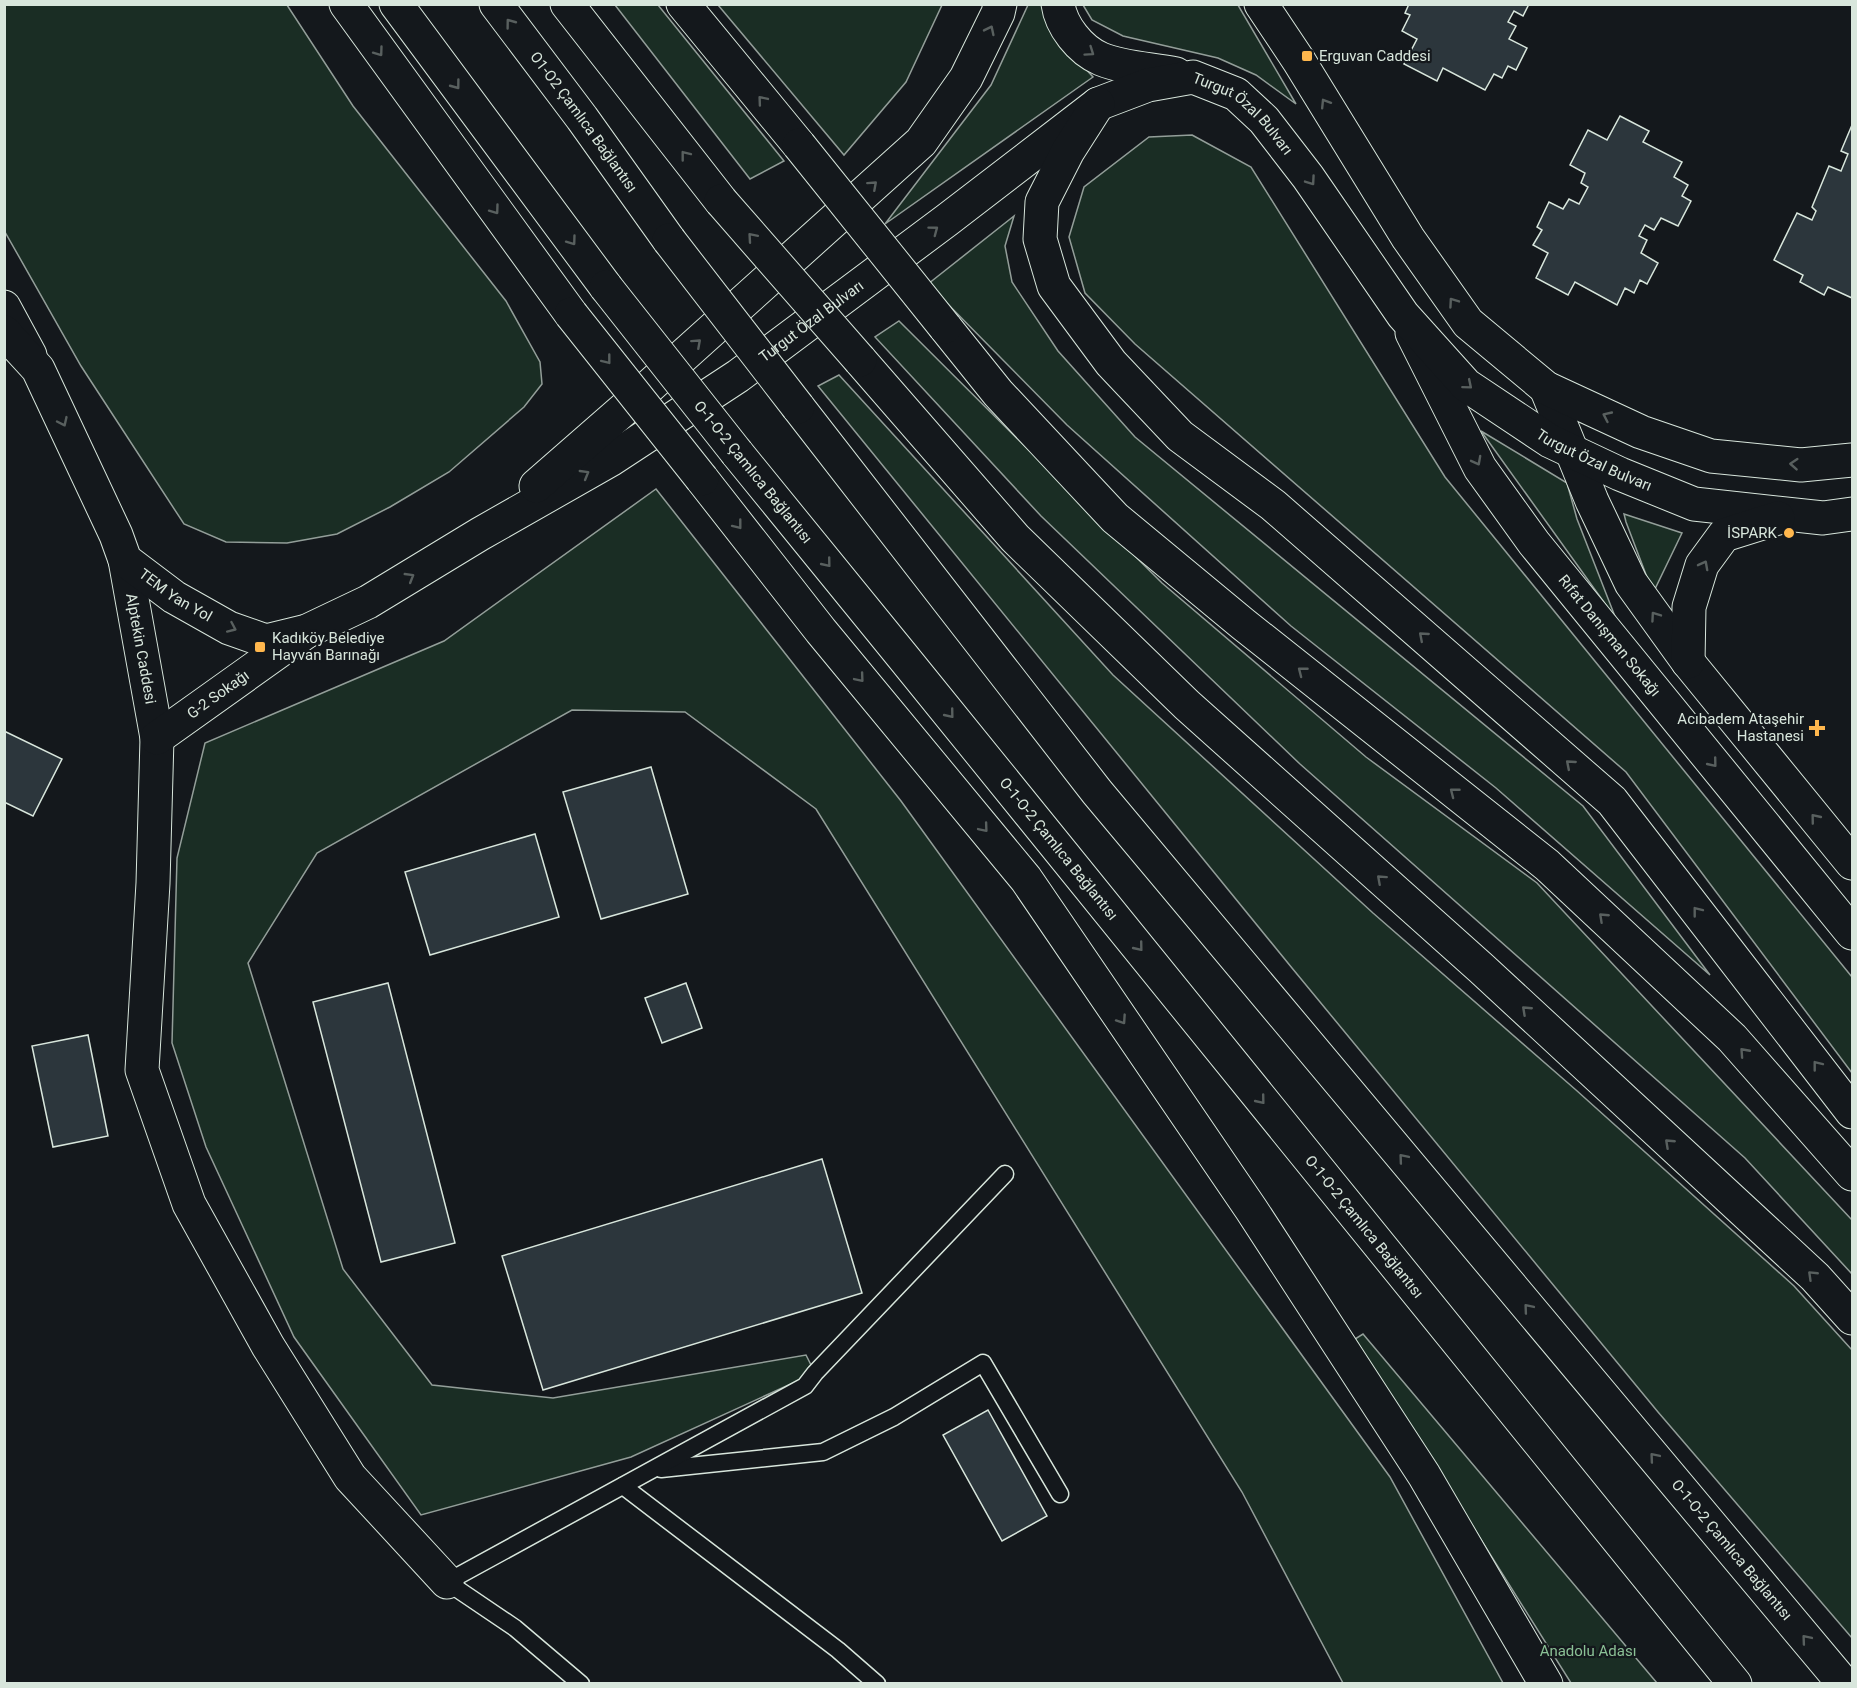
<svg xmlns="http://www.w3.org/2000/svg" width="1857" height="1688" font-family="Roboto,sans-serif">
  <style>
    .green { fill: #1a2d24; stroke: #939e99; stroke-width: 1.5 }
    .building { fill: #2c363c; stroke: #d8e6dc; stroke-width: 1.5 }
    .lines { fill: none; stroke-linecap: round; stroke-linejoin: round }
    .lane-casing { stroke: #d8e6dc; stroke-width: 19 }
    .street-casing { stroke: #d8e6dc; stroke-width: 35 }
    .secondary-casing { stroke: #d8e6dc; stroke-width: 35 }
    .primary-casing { stroke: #d8e6dc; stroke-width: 35 }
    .highway-casing { stroke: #d8e6dc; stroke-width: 35 }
    .lane { stroke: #14181c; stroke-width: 16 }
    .street { stroke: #14181c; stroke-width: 33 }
    .secondary { stroke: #14181c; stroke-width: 33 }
    .primary { stroke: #14181c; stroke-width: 33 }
    .highway { stroke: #14181c; stroke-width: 33 }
    .highway-bridge-casing { stroke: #d8e6dc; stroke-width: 35; stroke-linecap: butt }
    .highway-bridge { stroke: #14181c; stroke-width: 33 }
    .oneway { stroke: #59605f }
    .poi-dot { fill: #ffb74d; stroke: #14181c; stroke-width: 2 }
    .labels { text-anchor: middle; stroke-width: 4.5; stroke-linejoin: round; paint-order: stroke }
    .poi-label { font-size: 15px; fill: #d8e6dc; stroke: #14181c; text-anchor: start }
    .street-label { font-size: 15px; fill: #d8e6dc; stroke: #14181c }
    .park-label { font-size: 15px; fill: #8ac095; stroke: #14181c }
  </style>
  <rect width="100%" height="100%" fill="#14181c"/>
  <!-- green -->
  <g class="green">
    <path d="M4,5h283l66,101 153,195 34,61 2,22 -18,23 -75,65 -59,35 -53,27 -50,9 -61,-1 -42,-18 -103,-158 -76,-134z"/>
    <path d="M615,5h43l126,156 -34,18z"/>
    <path d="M718,5h224l-36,77 -62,73z"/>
    <path d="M1028,5h19l13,36 33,36 -208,147 106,-139z"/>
    <path d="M1083,5h155l58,99 -40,-29 -38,-17 -95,-22 -31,-16z"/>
    <path d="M1192,135l59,32 194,310 407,500v96l-226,-301 -491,-428 -50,-51 -16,-56 15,-50 65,-50z"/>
    <path d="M1014,216l-9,30 7,36 46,69 77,86 448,369 127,169 -214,-187 -205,-162 -224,-201 -139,-141z"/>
    <path d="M899,321l263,262 204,174 171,126 315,337v54l-107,-116 -445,-394 -259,-248 -166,-179z"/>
    <path d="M839,375l274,300 260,238 203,177 218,196 58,64v288l-194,-226 -366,-444 -474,-582z"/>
    <path d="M1481,431l86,52 10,36 39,100z"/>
    <path d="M656,489l245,312 489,676 113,206h-160l-101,-191 -426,-683 -131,-97 -113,-2 -255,143 -69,110 95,306 89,116 121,13 253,-43 9,18 -184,84 -210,58 -127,-178 -88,-190 -34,-104 5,-185 28,-115 239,-102z"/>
    <path d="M1624,514l58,19 -29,60 -27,-71z"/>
    <path d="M1363,1334l294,349h-86l-216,-344z"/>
  </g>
  <!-- building -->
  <g class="building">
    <path d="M1409,4h120l-6,12 -9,-5 -6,11 8,4 -7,13 18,9 -11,22 -8,-4 -6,12 -8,-4 -9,16 -42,-22 -6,13 -33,-17 13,-25 -15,-8 8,-16 -5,-2z"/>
    <path d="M1620,116l29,15 -6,11 39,20 -8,15 14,8 -6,11 9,5 -13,25 -17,-8 -7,12 -9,-5 -6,11 8,4 -6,13 17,10 -11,21 -7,-4 -6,13 -9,-5 -8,17 -42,-23 -7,13 -32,-17 12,-25 -15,-8 9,-15 -5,-3 12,-25 14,7 6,-10 10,5 9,-17 -7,-4 4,-10 -15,-8 18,-35 19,10z"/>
    <path d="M1852,125v173l-24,-11 -4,8 -24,-13 3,-7 -29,-15 23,-47 15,7 4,-9 -4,-4 17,-41 12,5 7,-17 -7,-3z"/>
    <path d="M4,731l58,28 -29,57 -29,-14z"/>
    <path d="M651,767l37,127 -87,25 -38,-127z"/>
    <path d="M535,834l24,83 -129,38 -25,-83z"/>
    <path d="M388,983l67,260 -74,19 -68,-260z"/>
    <path d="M686,983l16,45 -40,15 -17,-45z"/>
    <path d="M88,1035l20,101 -55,11 -21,-101z"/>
    <path d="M822,1159l40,134 -319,97 -41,-134z"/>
    <path d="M988,1410l59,106 -45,25 -59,-106z"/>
  </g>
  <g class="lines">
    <defs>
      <g id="lane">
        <path d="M661,1469l162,-17 71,-35 89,-54 77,131"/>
        <path d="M623,1486l215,164 39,34"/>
        <path d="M581,1684l-66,-56 -68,-46 358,-196 10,-13 190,-199"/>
      </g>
      <g id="street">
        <path id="s1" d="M125,560l32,178 -4,145 -11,187 47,134 79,142 82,131 97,105"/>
        <path id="s2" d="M157,738l150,-107"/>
      </g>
      <g id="secondary">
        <path d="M4,307l26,48"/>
        <path id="s3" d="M1412,333l68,135 54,75 318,390"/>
        <path d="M1546,388l46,113 39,82 57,79 164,201"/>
      </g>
      <g id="primary">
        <path d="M1058,4c3,22 22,46 43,55 22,9 50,10 75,15"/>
        <path d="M1261,4l38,57 109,177 60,85 78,65 95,44 70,24 90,9 51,-5"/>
        <path id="s4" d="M4,332l34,37 78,166 9,25 49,37 55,31 37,13 41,-10 61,-29 112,-68 130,-74 128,-84 209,-156 151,-116 50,-19 45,-8 43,17 28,26 44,57 95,138 63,70 84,56 70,33 74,30 129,14 29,-4"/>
        <path d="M536,486l87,-76 298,-268 45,-64 32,-65 2,-9"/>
        <path d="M1688,662l1,-55 13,-42 22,-30 54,-17"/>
      </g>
      <g id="highway">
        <path d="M346,4l225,310"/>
        <path d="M396,4l210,283"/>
        <path id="s5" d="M496,4l86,114 87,122"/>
        <path d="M567,4l154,197"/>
        <path d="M683,4l116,141"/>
        <path d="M1098,104l-30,47 -26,51 -2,37 14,47 57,77 69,73 93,69 339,296 240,311"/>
        <path d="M945,327l53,66 117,125 128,106 304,241 185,173 120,136"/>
        <path d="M860,360l155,178 172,167 294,263 334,309 37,41"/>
        <path id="s6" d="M798,407l299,385 747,892"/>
        <path id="s7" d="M737,453c334,409 664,821 998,1231"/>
        <path d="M702,479l119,152 205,248 225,330 173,266 122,209"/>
      </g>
    </defs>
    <!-- lane casing -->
    <use href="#lane" class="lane-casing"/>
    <!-- street casing -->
    <use href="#street" class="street-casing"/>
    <!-- secondary casing -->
    <use href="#secondary" class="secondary-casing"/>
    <!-- primary casing -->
    <use href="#primary" class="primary-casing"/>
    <!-- highway casing -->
    <use href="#highway" class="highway-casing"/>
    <!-- lane -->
    <use href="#lane" class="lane"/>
    <!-- street -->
    <use href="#street" class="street"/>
    <!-- secondary -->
    <use href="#secondary" class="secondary"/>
    <!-- primary -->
    <use href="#primary" class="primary"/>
    <!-- highway -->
    <use href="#highway" class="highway"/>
    <defs>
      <g id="highway-bridge">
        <path d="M799,145l146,182"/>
        <path d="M721,201l139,159"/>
        <path d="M669,240l129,167"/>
        <path d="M606,287l131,166"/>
        <path d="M571,314l131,165"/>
      </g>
    </defs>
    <!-- highway-bridge casing -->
    <use href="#highway-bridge" class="highway-bridge-casing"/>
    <!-- highway-bridge -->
    <use href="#highway-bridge" class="highway-bridge"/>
  </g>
  <!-- one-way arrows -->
  <defs><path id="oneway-chevron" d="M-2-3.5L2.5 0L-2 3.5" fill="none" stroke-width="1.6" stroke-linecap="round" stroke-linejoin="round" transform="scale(1.5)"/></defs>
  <g class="oneway">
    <use href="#oneway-chevron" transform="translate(510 23) rotate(-127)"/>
    <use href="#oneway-chevron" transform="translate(990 30) rotate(-64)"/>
    <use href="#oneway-chevron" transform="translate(379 52) rotate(54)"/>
    <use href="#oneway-chevron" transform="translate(1090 52) rotate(35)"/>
    <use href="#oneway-chevron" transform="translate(456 85) rotate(53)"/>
    <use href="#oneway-chevron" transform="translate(762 100) rotate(-130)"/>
    <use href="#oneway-chevron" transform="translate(1325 103) rotate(-122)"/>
    <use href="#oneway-chevron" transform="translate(685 155) rotate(-128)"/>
    <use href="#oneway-chevron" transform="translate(1311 181) rotate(55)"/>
    <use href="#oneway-chevron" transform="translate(873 185) rotate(-42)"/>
    <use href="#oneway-chevron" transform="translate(495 210) rotate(54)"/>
    <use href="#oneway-chevron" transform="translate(934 230) rotate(-37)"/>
    <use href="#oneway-chevron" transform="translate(752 237) rotate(-131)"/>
    <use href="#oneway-chevron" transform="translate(572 241) rotate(54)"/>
    <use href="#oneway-chevron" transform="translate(1453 302) rotate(-125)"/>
    <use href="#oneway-chevron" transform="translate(697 343) rotate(-42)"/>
    <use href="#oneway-chevron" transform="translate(607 360) rotate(52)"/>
    <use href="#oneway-chevron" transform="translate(1468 385) rotate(40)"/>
    <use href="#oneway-chevron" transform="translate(1607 416) rotate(-155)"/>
    <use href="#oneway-chevron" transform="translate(63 422) rotate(65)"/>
    <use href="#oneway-chevron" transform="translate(1477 461) rotate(62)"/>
    <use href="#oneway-chevron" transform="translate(1794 464) rotate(-176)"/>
    <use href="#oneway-chevron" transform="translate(585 474) rotate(-30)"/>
    <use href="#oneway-chevron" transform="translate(738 525) rotate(52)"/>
    <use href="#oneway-chevron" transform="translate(827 563) rotate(51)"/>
    <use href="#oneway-chevron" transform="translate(1704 565) rotate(-62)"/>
    <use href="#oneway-chevron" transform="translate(410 577) rotate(-31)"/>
    <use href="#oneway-chevron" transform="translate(1655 616) rotate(-125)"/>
    <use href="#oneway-chevron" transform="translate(232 628) rotate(24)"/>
    <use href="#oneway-chevron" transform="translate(1423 636) rotate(-139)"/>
    <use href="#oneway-chevron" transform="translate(1302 671) rotate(-142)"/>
    <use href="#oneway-chevron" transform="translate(860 678) rotate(50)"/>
    <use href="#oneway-chevron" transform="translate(950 714) rotate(51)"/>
    <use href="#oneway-chevron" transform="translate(1713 763) rotate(51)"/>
    <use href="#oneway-chevron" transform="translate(1570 764) rotate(-139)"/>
    <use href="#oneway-chevron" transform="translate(1454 792) rotate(-142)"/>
    <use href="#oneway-chevron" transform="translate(1815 818) rotate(-129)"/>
    <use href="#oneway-chevron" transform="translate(984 828) rotate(50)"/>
    <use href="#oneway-chevron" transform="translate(1381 879) rotate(-138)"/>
    <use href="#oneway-chevron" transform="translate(1697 911) rotate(-128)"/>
    <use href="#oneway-chevron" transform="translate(1603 917) rotate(-137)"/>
    <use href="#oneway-chevron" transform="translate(1139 947) rotate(51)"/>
    <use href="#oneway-chevron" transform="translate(1526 1010) rotate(-137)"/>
    <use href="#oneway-chevron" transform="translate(1122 1020) rotate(56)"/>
    <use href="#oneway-chevron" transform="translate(1744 1052) rotate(-132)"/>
    <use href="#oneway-chevron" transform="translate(1817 1065) rotate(-128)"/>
    <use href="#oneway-chevron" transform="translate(1261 1100) rotate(51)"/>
    <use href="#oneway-chevron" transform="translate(1669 1143) rotate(-137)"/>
    <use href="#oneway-chevron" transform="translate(1403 1158) rotate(-130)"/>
    <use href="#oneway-chevron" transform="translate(1812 1275) rotate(-136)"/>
    <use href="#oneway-chevron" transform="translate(1528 1308) rotate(-130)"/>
    <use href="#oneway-chevron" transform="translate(1654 1457) rotate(-130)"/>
    <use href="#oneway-chevron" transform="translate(1806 1639) rotate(-130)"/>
  </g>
  <!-- markers -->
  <g class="poi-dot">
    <rect x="1301" y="50" width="12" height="12" rx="3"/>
    <circle cx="1789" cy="533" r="6"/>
    <rect x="254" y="641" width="12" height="12" rx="3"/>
    <path d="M1814 719h6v6h6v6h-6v6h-6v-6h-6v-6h6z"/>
  </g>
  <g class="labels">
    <!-- poi labels -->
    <g class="poi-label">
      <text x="1319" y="61">Erguvan Caddesi</text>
      <text x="1777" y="538" text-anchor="end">İSPARK</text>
      <text x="272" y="643">Kadıköy Belediye<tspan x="272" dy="17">Hayvan Barınağı</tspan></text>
      <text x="1804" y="724" text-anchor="end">Acıbadem Ataşehir<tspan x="1804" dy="17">Hastanesi</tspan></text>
    </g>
    <!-- street labels -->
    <g class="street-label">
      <text dy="5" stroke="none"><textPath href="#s4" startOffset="1581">Turgut Özal Bulvarı</textPath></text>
      <text dy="5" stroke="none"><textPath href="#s5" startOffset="147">O1-O2 Çamlıca Bağlantısı</textPath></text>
      <text dy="5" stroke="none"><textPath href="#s4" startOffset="1059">Turgut Özal Bulvarı</textPath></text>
      <text dy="5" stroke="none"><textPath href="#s4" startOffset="2085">Turgut Özal Bulvarı</textPath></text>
      <text transform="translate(753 472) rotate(51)" y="5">O-1-O-2 Çamlıca Bağlantısı</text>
      <text dy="5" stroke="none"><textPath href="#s4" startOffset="322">TEM Yan Yol</textPath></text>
      <text dy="5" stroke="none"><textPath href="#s3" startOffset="363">Rıfat Danışman Sokağı</textPath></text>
      <text dy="5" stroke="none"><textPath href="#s1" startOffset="90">Alptekin Caddesi</textPath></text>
      <text dy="5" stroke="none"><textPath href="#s2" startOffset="75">G-2 Sokağı</textPath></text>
      <text dy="5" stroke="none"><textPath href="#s7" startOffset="510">O-1-O-2 Çamlıca Bağlantısı</textPath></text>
      <text dy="5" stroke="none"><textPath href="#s7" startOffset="996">O-1-O-2 Çamlıca Bağlantısı</textPath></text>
      <text dy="5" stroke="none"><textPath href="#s6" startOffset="1476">O-1-O-2 Çamlıca Bağlantısı</textPath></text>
    </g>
    <!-- park labels -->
    <g class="park-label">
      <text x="1588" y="1656">Anadolu Adası</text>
    </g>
  </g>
  <!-- border -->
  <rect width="1857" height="1688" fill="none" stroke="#d8e6dc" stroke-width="12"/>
</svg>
